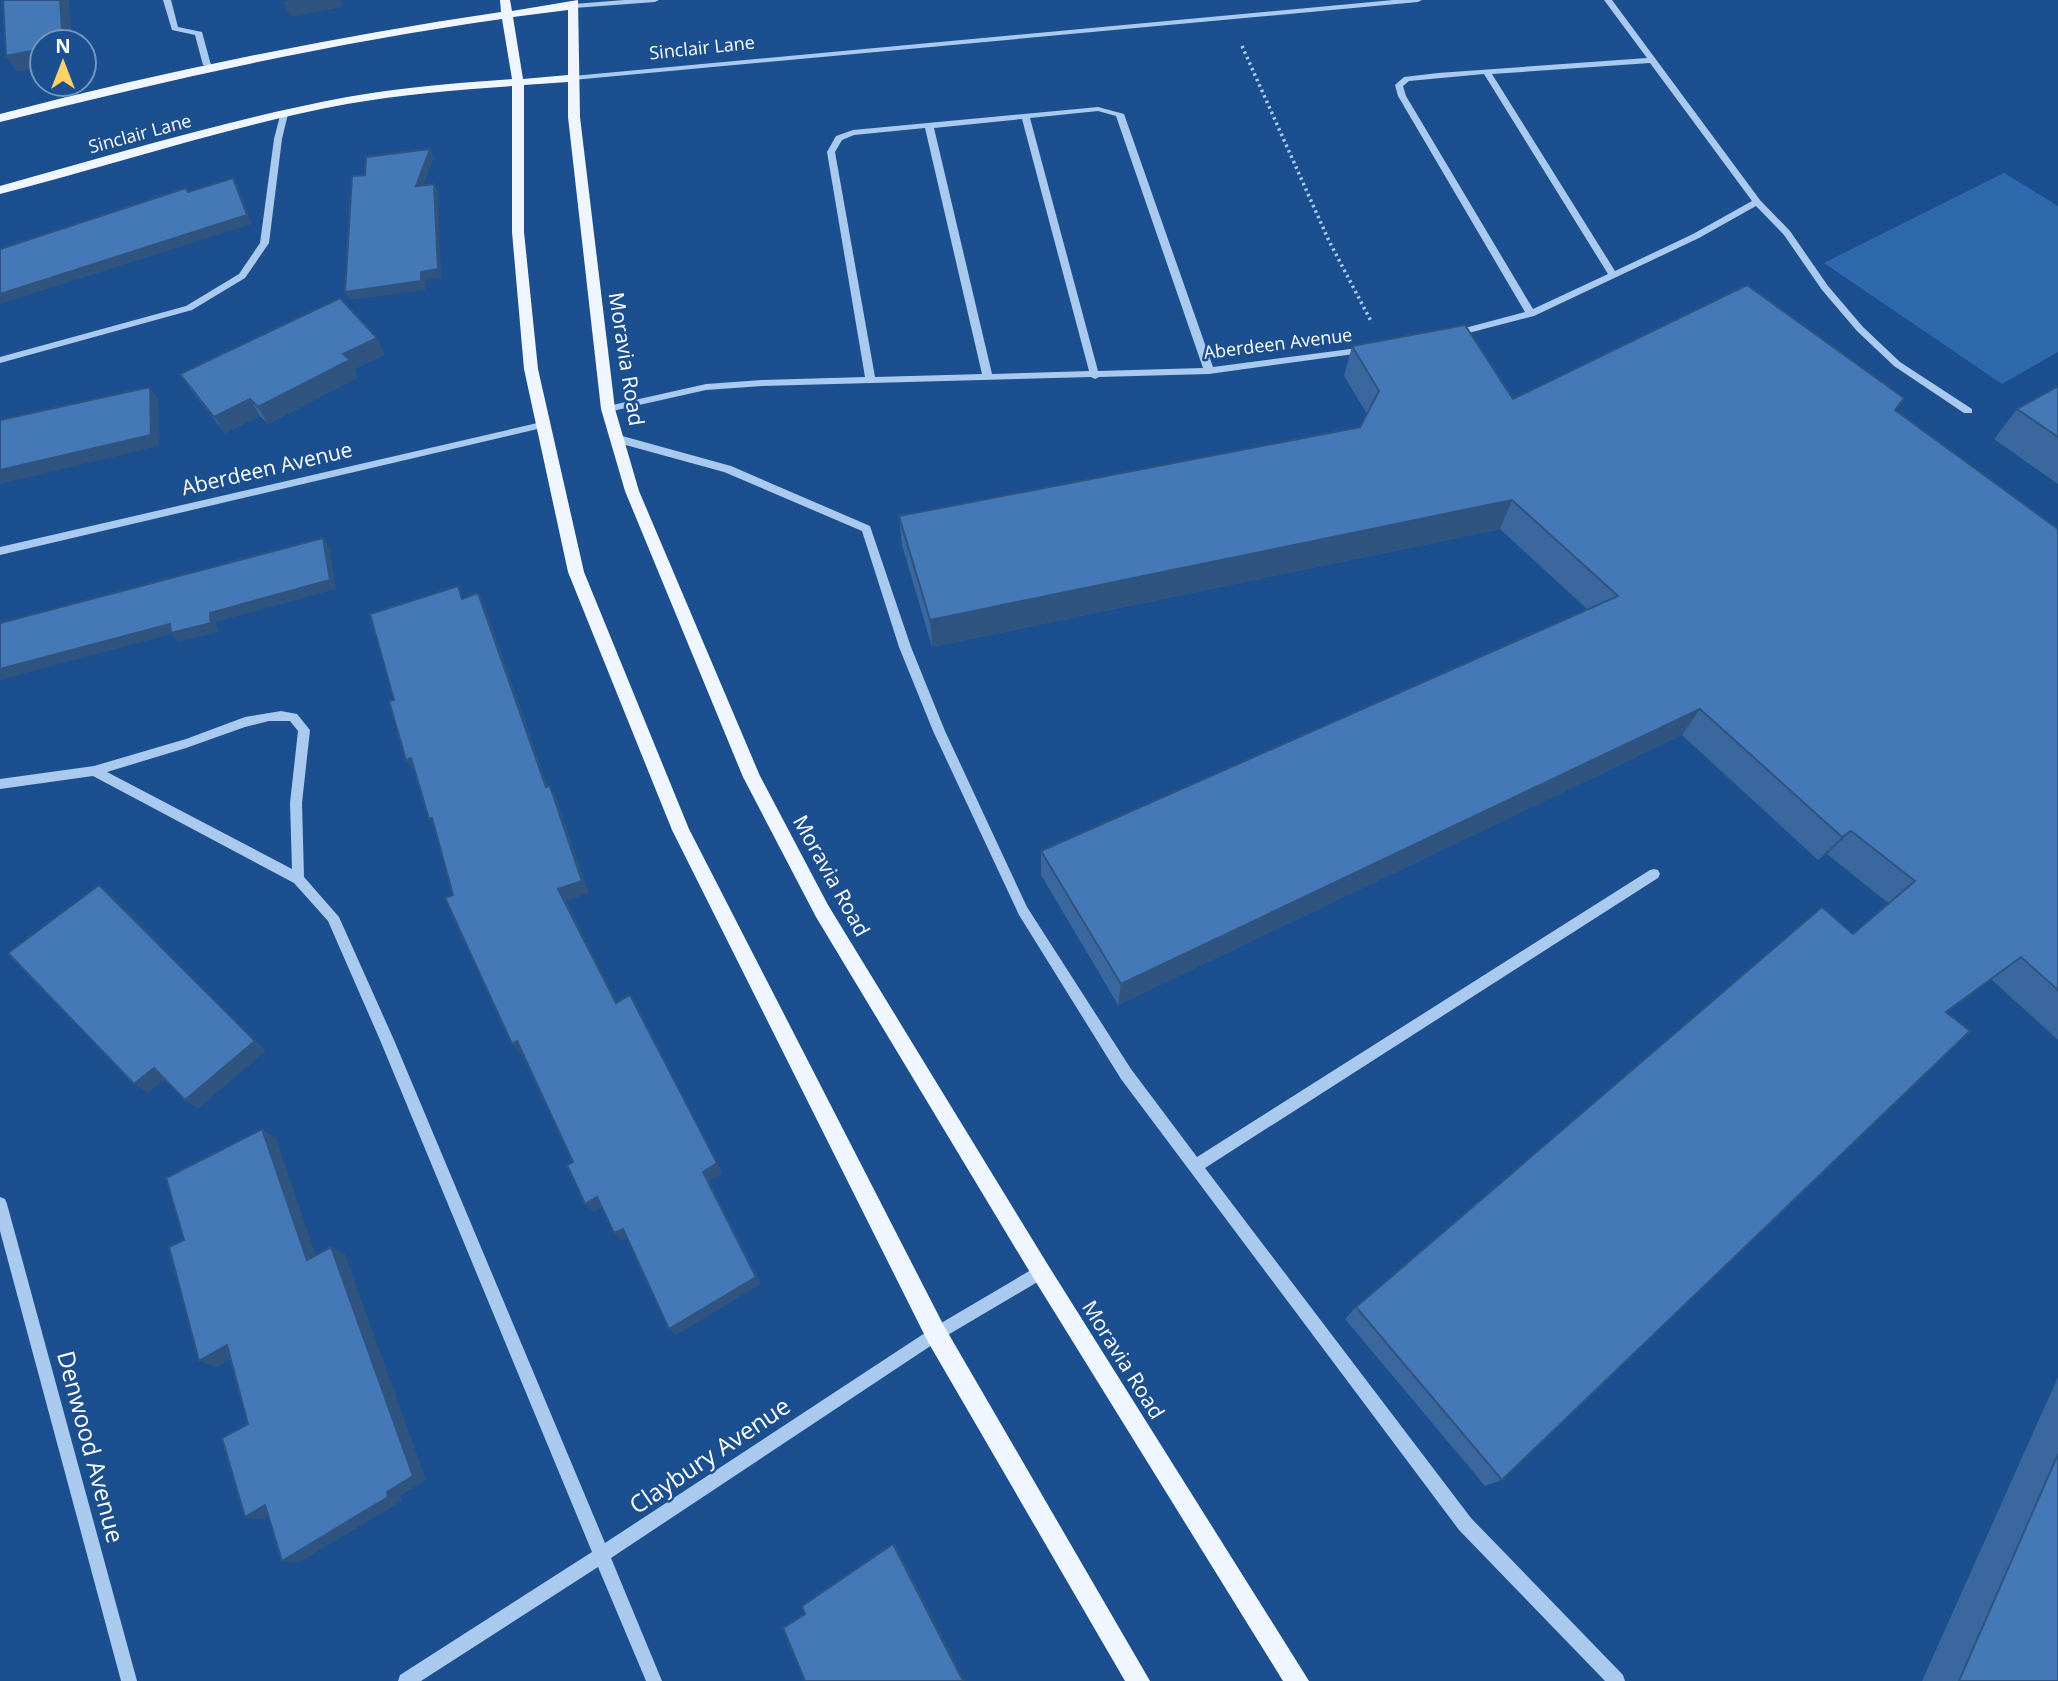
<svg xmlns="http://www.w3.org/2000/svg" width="2058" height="1681" font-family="'Open Sans',sans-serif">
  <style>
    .green { fill: #2e69ad }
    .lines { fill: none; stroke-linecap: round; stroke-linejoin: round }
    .path { stroke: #a9c9ee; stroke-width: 3.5; stroke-dasharray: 2.5 3.5; stroke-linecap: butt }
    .minor { fill: #a9c9ee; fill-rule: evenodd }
    .major { fill: #f0f6ff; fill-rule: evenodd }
    .wall { fill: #3a679d }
    .shaded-wall { fill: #305480 }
    .building { fill: #4478b7; stroke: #305480; stroke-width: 2 }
    .labels { text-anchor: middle; stroke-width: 5; stroke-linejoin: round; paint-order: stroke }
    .far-street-label { font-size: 18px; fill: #fff; stroke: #1b4f8f }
    .street-label { font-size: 21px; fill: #fff; stroke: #1b4f8f }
    .near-street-label { font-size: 24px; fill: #fff; stroke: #1b4f8f }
  </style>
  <rect width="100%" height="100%" fill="#1b4f8f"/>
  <!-- green -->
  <path class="green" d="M2004,173l54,33v146l-56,32 -178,-121z"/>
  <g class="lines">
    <!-- path -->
    <path class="path" d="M1242,46l87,195 43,82"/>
    <!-- minor -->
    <g class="minor">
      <path d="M163,0h8l7,27 24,5 9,33 -1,2 -7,-2 -8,-30 -23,-5z"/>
      <path d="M624,0h35l-4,2 -81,6 -4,-2 4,-2z"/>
      <path d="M1393,0h29l-4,2 -845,78 -4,-2 4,-2z"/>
      <path d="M1604,0h8l148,200 30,31 38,55 35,41 37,35 72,47v4h-8l-70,-47 -37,-35 -35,-41 -38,-55 -28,-29 -57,32 -165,78 -81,21 -3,-1v-4l75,-20 -127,-216 -3,-11 9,-8 34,-4 209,-15zM1650,63l102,138 -59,33 -78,37 -123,-197zM1484,74l124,200 -75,35 -127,-213 -3,-10 6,-5z"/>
      <path d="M1098,107l26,7 89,253 153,-20 3,1v4l-160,22 -110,3 -4,2 -4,-2 -329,9 -56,4 -98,22 -4,-1 -1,-2 5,-3 98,-22 56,-4 103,-3 -38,-225 9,-16 17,-6zM1098,111l18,5 87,252 -105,3 -68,-253zM1022,119l67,252 -97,3 -58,-246zM925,128l57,246 -107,3 -40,-225 7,-12 12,-5z"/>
      <path d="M281,112l7,2 -6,25 -13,104 -24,35 -53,32 -192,53v-6l186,-51 53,-32 21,-31 14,-104z"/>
      <path d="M542,422l4,1v4l-546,128v-8z"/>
      <path d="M615,434l116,32 139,60 41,121 34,84 82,176 104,162 66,88 453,-287 4,-1 4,1 2,4 -2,4 -453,290 266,350 152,157 2,6h-20l-146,-151 -338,-451 -102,-164 -86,-184 -34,-84 -37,-116 -138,-59 -113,-31v-6z"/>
      <path d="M281,711l16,3 13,16 -8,73 2,74 35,40 55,123 211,503 326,-214 105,-62 5,-2 5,2 2,5 -2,5 -105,62 -330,219 51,123h-16l-48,-114 -177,114h-23l2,-6 192,-123 -212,-512 -52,-119 -34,-38 -201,-107 -93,13v-10l94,-13 92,-27 59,-22zM269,721h21l8,10 -8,72 2,66 -185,-97 79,-24 59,-21z"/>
      <path d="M0,1197l5,2 2,5 130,477h-16l-121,-450z"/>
    </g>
    <!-- major -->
    <path class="major" d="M500,0h10l2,11 66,-11 2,117 35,292 24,82 121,285 68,129 220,360 261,416h-26l-249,-402 -218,-362 -73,-140 -118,-286 -24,-82 -33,-292v-35l-44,3v147l14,137 46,203 105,257 255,497 206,355h-25l-197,-339 -256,-512 -104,-258 -44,-203 -12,-137v-146c-55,4 -110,8 -165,18 -118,22 -231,60 -347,90v-8c115,-32 230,-67 347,-89 54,-10 110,-14 165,-18l-10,-60c-170,24 -336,61 -502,103v-8c165,-43 332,-77 501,-102zM568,10v65l-45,4 -10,-62z"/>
  </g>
  <!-- wall -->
  <g class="wall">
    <path d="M1352,346l161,53 382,11 163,119v511l-67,-61 -45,33 -444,468 -17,6 -140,-167 11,-12 497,-373 35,-31 -61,-49 -9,6 -136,-125 -564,270 -77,-130v-24l546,-242 -87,-80 -568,118 -30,-102 -3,-29 461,-89 7,-13 -23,-38z"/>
    <path d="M385,354l-31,15 4,8 -90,47 -8,-8 -35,17 -34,-43 -11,-16z"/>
    <path d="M2058,386v98l-64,-45 23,-30z"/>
    <path d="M2058,1377v304h-136z"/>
  </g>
  <!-- shaded-wall -->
  <g class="shaded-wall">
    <path d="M60,0h9l3,42h-9z"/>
    <path d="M291,0h50l2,7 -53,10 -7,-16z"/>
    <path d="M42,49v18l-25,5 -11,-16z"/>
    <path d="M430,149l4,9 -15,37 -3,-9z"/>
    <path d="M233,178l5,8 14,38 -252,80v-10z"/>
    <path d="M434,184l4,9 3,85 -16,2v10l-76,10 -4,-8 76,-20z"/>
    <path d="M377,338l8,16 -31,15 4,8 -90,47 -10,-17 85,-53z"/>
    <path d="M150,387l8,12 1,47 -159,38v-14z"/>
    <path d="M250,399l10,17 -35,17 -11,-16z"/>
    <path d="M1512,500l-12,29 -568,118 -2,-27z"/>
    <path d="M323,538l6,9 7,42 -120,33 2,10 -40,10 -7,-8 -171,46v-11l210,-56z"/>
    <path d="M478,593l8,16 67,192 -7,-14z"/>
    <path d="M1700,709l-18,26 -564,270 3,-21z"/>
    <path d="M411,758l5,16 -10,-14z"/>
    <path d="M550,786l7,14 32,93 -23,8 57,113 -7,-11 -58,-114z"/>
    <path d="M1851,831l-24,23 -9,6 24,-23z"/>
    <path d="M99,885l13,11 154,155 -68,58 -13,-9z"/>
    <path d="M630,995l93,178 -14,8 52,103 -85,51 -7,-6z"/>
    <path d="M517,1041l9,11 -5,3 -9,-11z"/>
    <path d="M154,1068l14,9 -20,16 -14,-9z"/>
    <path d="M262,1129l14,9 44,130 -13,-8z"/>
    <path d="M597,1197l8,9 -11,6 -9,-8z"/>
    <path d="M623,1229l7,8 -8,4 -8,-8z"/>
    <path d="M331,1247l14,7 81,226 -26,16 2,5 -104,62 -16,-2z"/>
    <path d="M227,1345l16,7 -27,15 -17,-6z"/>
    <path d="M265,1505l16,3 -19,12 -17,-3z"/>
    <path d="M893,1544l3,2 69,135h-2z"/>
  </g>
  <!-- building -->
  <g class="building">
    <path d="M3,0h57l3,42h-21v7l-36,7z"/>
    <path d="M430,149l-14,37 18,-2 4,85 -17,3v9l-76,11 7,-116 13,-1 1,-18z"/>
    <path d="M233,178l14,37 -247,79v-45l186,-61 2,4z"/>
    <path d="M1747,285l157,113 -9,12 163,119v461l-37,-33 -75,55 24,19 -468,449 -146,-173 466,-400 31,27 62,-53 -64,-50 -9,6 -142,-128 -579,275 -80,-133 577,-255 -106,-96 -582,120 -31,-104 461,-89 19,-36 -27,-45 113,-21 48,74z"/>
    <path d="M340,298l37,40 -34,16 7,6 -92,47 -8,-8 -36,18 -34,-43z"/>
    <path d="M2058,386v51l-41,-28z"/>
    <path d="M150,387l1,48 -151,35v-50z"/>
    <path d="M323,538l7,42 -120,33 1,10 -40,10 -1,-9 -170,45v-46z"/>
    <path d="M458,586l4,13 16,-6 68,194 4,-1 32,95 -24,8 58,114 14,-8 57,110 30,58 -14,9 53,105 -87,52 -46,-100 -9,4 -17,-36 -12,7 -18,-39 6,-3 -56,-121 -5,3 -67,-146 8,-3 -21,-77 -3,1 -18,-61 -5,2 -17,-59 5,-1 -24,-86z"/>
    <path d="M99,885l156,156 -70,59 -31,-32 -20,16 -126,-131z"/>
    <path d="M262,1129l45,131 24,-13 82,229 -26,16 1,5 -106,64 -17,-56 -20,12 -23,-79 26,-14 -21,-79 -28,16 -30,-114 15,-7 -18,-62z"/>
    <path d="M2058,1454v227h-99z"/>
    <path d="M893,1544l70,137h-158l-22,-53 22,-14 -3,-8z"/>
  </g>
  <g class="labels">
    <!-- far-street labels -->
    <g class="far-street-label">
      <text transform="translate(702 48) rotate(-6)" y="6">Sinclair Lane</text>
      <text transform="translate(140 134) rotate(-15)" y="6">Sinclair Lane</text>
      <text transform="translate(1278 344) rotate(-7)" y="6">Aberdeen Avenue</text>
    </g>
    <!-- street labels -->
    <g class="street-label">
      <text transform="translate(626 359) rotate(81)" y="7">Moravia Road</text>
      <text transform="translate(267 469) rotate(-13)" y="7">Aberdeen Avenue</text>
      <text transform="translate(831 876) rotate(61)" y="7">Moravia Road</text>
      <text transform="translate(1123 1360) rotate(58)" y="7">Moravia Road</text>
    </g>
    <!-- near-street labels -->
    <g class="near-street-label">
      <text transform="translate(90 1447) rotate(75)" y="8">Denwood Avenue</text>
      <text transform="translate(710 1456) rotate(-34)" y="8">Claybury Avenue</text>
    </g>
  </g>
  <!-- north arrow -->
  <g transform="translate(63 63)"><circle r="33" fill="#1b4f8f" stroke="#7695bc" stroke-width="2"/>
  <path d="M0-5L12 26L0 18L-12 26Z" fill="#ffd166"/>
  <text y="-10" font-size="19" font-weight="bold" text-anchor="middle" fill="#ffffff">N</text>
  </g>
</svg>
